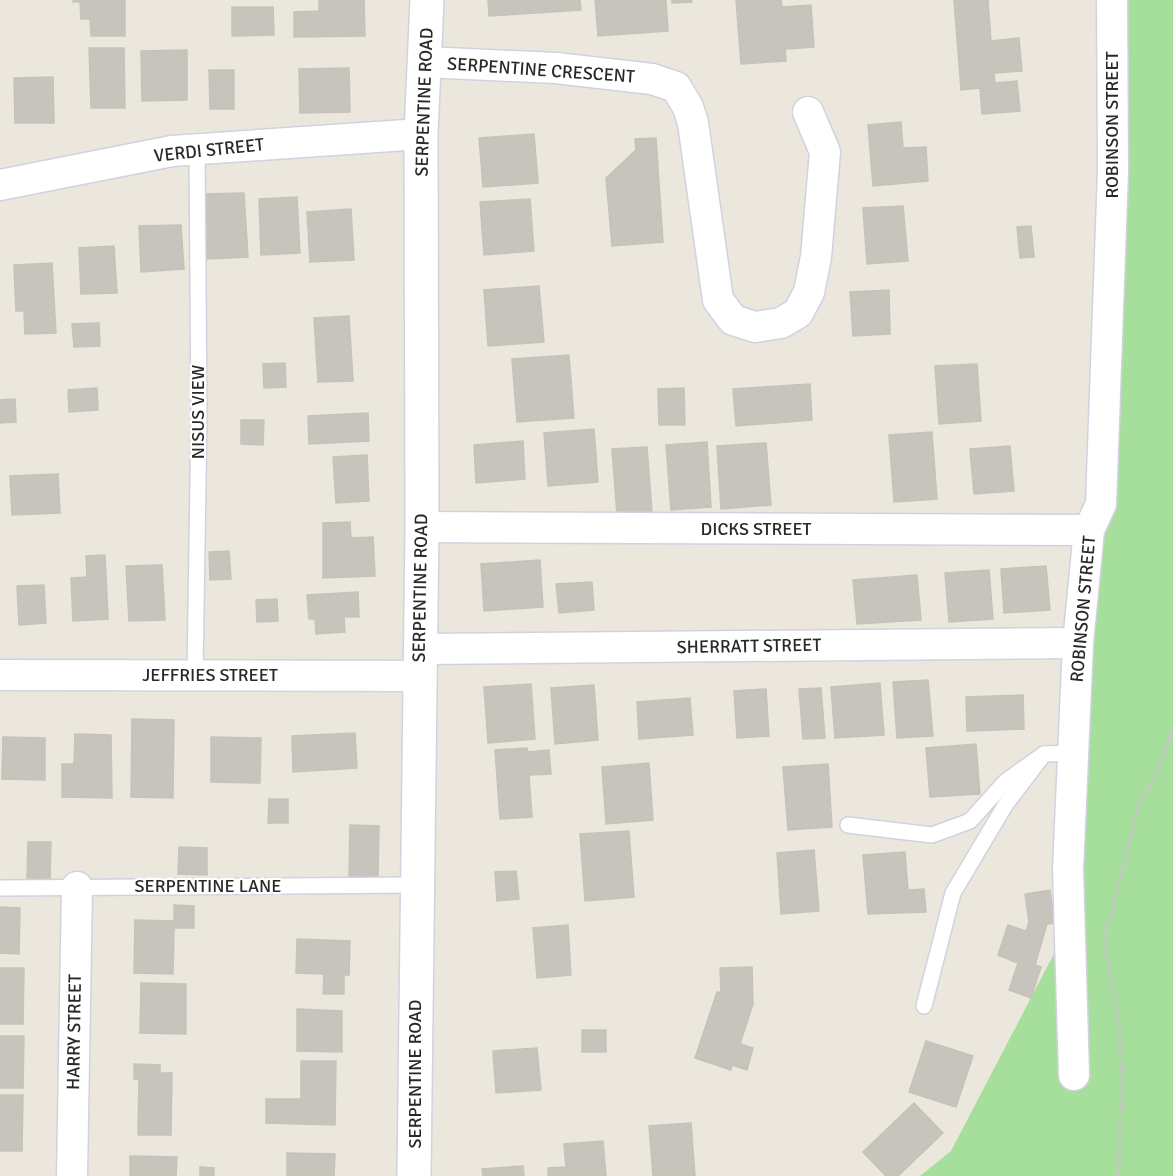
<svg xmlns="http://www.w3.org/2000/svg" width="1173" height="1176" font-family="Signika,sans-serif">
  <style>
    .green { fill: #a6df9b }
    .building { fill: #c6c4bc; stroke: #c6c3b6; stroke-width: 1.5 }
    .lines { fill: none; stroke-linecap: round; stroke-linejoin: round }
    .lane-casing { stroke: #d1d2e1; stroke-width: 18 }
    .street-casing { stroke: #d1d2e1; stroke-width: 33 }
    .secondary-casing { stroke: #d1d2e1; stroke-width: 36 }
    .path { stroke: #c7c7c7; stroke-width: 4; stroke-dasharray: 4.5 3; stroke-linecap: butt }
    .lane { stroke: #fff; stroke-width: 15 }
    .street { stroke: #fff; stroke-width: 30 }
    .secondary { stroke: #fff; stroke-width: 33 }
    .labels { text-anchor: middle; stroke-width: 4.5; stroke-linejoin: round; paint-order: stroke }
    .street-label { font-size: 18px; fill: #292929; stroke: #fff }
  </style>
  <rect width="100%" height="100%" fill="#ebe7dc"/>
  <!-- green -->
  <path class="green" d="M1125,0h48v1176h-253l31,-25 119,-228 8,-280 34,-608z"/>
  <!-- building -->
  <g class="building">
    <path d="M73,0h52v36h-34l-1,-17h-9l-1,-17h-7z"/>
    <path d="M319,0h45l1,36 -71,1v-25l25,-1z"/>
    <path d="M488,0h92l1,10 -92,6z"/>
    <path d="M595,0h71l2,31 -70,5z"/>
    <path d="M672,0h20v2l-20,1z"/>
    <path d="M736,0h45l1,7 29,-2 3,42 -29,2 1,12 -45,3z"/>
    <path d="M954,0h34l3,41 28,-3 3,33 -28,2 1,10 22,-2 3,30 -38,3 -2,-26 -19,2z"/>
    <path d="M232,7h41l1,28 -42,1z"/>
    <path d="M89,48h35l1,60h-34z"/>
    <path d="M187,50v50l-45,1 -1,-50z"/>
    <path d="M349,68l1,44 -50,1 -1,-44z"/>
    <path d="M209,70h25v39h-24z"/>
    <path d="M53,77l1,46h-39l-1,-45z"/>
    <path d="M901,122l2,26 23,-1 2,34 -55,5 -5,-61z"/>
    <path d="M534,134l4,49 -55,4 -4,-49z"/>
    <path d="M656,138l7,104 -51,4 -6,-68 30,-28 -1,-11z"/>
    <path d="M244,193l4,64 -41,2 -2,-65z"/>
    <path d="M297,197l3,56 -39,2 -2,-56z"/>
    <path d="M530,199l4,52 -50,4 -4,-53z"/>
    <path d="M903,206l5,55 -41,3 -4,-56z"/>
    <path d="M351,209l3,51 -44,2 -3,-50z"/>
    <path d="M181,225l3,44 -43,3 -2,-46z"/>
    <path d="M1031,226l3,31 -14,1 -3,-31z"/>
    <path d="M114,246l3,47 -36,1 -2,-46z"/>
    <path d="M52,263l4,70 -31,1 -1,-23h-8l-2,-46z"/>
    <path d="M539,286l5,56 -56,4 -4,-56z"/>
    <path d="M889,290l1,44 -37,2 -3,-44z"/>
    <path d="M349,316l4,65 -35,1 -4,-64z"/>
    <path d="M99,323l1,23 -26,1 -2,-23z"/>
    <path d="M569,355l5,63 -57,4 -5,-63z"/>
    <path d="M285,363l1,24 -22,1 -1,-24z"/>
    <path d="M977,364l4,57 -42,3 -4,-58z"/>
    <path d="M810,384l2,36 -76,6 -3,-37z"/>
    <path d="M97,388l1,22 -29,2 -1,-22z"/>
    <path d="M684,388l1,37h-26l-1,-36z"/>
    <path d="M15,399l1,23 -16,1v-23z"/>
    <path d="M368,413l1,28 -60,3 -1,-28z"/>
    <path d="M241,420h23l-1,25 -22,-1z"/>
    <path d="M594,429l4,53 -50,4 -4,-53z"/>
    <path d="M932,432l5,67 -43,3 -5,-67z"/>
    <path d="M523,441l2,38 -49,4 -2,-38z"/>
    <path d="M707,442l4,65 -40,3 -5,-65z"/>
    <path d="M766,443l5,62 -50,4 -4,-63z"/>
    <path d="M1010,446l4,45 -40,3 -4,-45z"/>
    <path d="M647,447l5,66 -35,2 -5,-66z"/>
    <path d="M367,455l2,46 -33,2 -3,-46z"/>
    <path d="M58,474l2,39 -48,2 -2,-39z"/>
    <path d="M350,522l1,16 22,-1 2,39 -52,2v-55z"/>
    <path d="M229,551l2,28 -21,1 -1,-28z"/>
    <path d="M105,555l3,64 -35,2 -2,-43 16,-1 -1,-21z"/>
    <path d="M540,560l3,47 -59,4 -3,-47z"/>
    <path d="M162,565l3,55 -36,1 -3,-55z"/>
    <path d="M1046,566l4,44 -46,3 -3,-44z"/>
    <path d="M989,570l4,49 -44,3 -4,-49z"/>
    <path d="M917,575l4,45 -64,4 -4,-44z"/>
    <path d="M592,582l2,28 -35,3 -3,-29z"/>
    <path d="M44,585l2,38 -27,2 -2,-39z"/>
    <path d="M358,592l1,25h-15l1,15 -29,2 -1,-15h-6l-2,-24z"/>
    <path d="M277,599l1,22 -21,1 -1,-22z"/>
    <path d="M928,680l5,56 -36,2 -4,-56z"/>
    <path d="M880,683l4,52 -49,3 -4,-51z"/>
    <path d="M531,684l4,55 -47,4 -4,-56z"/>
    <path d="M594,685l4,55 -43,4 -4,-56z"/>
    <path d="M821,688l4,50 -22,1 -4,-50z"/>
    <path d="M766,689l3,47 -32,2 -3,-47z"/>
    <path d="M1023,695l1,34 -57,2 -1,-34z"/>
    <path d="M690,698l3,37 -54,4 -2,-37z"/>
    <path d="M132,719l42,1 -1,78 -42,-1z"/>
    <path d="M355,733l2,35 -64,4 -1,-36z"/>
    <path d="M75,734l36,1 1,63 -50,-1v-33h12z"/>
    <path d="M3,737l42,1v42l-43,-1z"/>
    <path d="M211,737l50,1 -1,45 -49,-1z"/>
    <path d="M976,744l4,50 -50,3 -4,-49z"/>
    <path d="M527,748l1,4 21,-2 2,24 -22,1 3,42 -32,2 -5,-69z"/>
    <path d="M649,763l4,57 -47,4 -4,-57z"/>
    <path d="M828,764l4,63 -44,3 -5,-63z"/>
    <path d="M269,799h19v24h-20z"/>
    <path d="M350,825l29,1 -1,51h-29z"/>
    <path d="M629,831l5,66 -49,4 -5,-67z"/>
    <path d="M28,842h23l-1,38h-23z"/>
    <path d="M179,847l28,1v27l-29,-1z"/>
    <path d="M814,850l5,61 -38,3 -4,-61z"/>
    <path d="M905,852l3,38 16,-1 2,23 -58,2 -5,-59z"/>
    <path d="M516,871l3,28 -22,2 -2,-29z"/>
    <path d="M1050,890l5,33 -8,1 -12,41 6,2 -10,31 -22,-8 9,-27 -20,-8 10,-30 18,6 3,-9 -4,-28z"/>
    <path d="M174,905l20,1v22h-20l-1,46 -39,-1 1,-53 39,1z"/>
    <path d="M0,907l20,1 -1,46 -19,-1z"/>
    <path d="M568,925l3,50 -34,3 -4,-50z"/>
    <path d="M297,939l53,2 -1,34h-5v19h-21l1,-20 -28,-1z"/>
    <path d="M752,967l1,37 -13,40 13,4 -6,22 -15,-5 -1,5 -36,-12 22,-66 4,1 -1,-25z"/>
    <path d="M0,968h24l-1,56h-23z"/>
    <path d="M141,983l45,1v50l-46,-1z"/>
    <path d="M297,1009l45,2v41l-45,-1z"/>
    <rect x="582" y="1030" width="24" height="22"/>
    <path d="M0,1036h24l-1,52h-23z"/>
    <path d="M926,1041l47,15 -17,51 -47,-15z"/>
    <path d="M537,1048l4,42 -45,3 -3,-42z"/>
    <path d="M301,1061h35l-1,64 -69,-2v-24h35z"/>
    <path d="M134,1064l26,1v8h12l-1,62h-33l1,-56h-5z"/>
    <path d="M0,1095h23l-1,56h-22z"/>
    <path d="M914,1103l29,30 -45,43h-12l-23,-24z"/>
    <path d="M691,1123l4,53h-42l-4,-50z"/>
    <path d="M603,1141l3,35h-58v-8l18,-1 -2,-23z"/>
    <path d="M287,1153l48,1 -1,22h-47z"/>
    <path d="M130,1156l47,1 -1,19h-46z"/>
    <path d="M523,1166l1,10h-41l-1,-7z"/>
    <path d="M200,1167l14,1v8h-14z"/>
  </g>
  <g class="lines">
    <defs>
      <g id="lane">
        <path d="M195,675l4,-260 -2,-265"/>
        <path d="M848,825l84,10 38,-14 36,-40 38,-27 29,-1"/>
        <path d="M0,888l416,-3"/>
        <path d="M924,1006l29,-113 53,-89 38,-50"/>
      </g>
      <g id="street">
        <path d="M425,62l131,6 96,11 24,8 12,20 5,16 25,177 15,20 22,7 26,-4 17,-10 11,-21 7,-35 9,-105 -17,-40"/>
        <path d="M0,185l172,-34 249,-17"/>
        <path d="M422,527l667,3"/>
        <path d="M419,649l659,-6"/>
        <path d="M0,675l419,1"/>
        <path d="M1074,1075l-6,-205 10,-227 11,-113 12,-26 12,-334 -1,-170"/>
        <path d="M72,1176l5,-289"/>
      </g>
      <path id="secondary" d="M414,1176l8,-649 -1,-393 6,-134"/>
    </defs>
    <!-- lane casing -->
    <use href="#lane" class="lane-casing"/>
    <!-- street casing -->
    <use href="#street" class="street-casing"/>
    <!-- secondary casing -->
    <use href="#secondary" class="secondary-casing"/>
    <!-- path -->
    <path class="path" d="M1118,1176l4,-98 -4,-67 -14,-69 37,-143 13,-20 19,-51"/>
    <!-- lane -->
    <use href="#lane" class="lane"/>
    <!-- street -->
    <use href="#street" class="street"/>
    <!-- secondary -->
    <use href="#secondary" class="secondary"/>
  </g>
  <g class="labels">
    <!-- street labels -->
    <g class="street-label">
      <text transform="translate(541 70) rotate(4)" y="6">SERPENTINE CRESCENT</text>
      <text transform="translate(424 102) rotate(-88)" y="6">SERPENTINE ROAD</text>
      <text transform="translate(1112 125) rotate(-90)" y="6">ROBINSON STREET</text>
      <text transform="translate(209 150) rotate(-6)" y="6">VERDI STREET</text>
      <text transform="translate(198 412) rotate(-90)" y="6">NISUS VIEW</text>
      <text x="756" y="535">DICKS STREET</text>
      <text transform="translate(420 588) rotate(-89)" y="6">SERPENTINE ROAD</text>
      <text transform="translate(1083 609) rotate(-85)" y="6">ROBINSON STREET</text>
      <text transform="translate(749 646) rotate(-1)" y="6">SHERRATT STREET</text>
      <text x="210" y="681">JEFFRIES STREET</text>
      <text x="208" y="892">SERPENTINE LANE</text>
      <text transform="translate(74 1032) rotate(-89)" y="6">HARRY STREET</text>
      <text transform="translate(415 1074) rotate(-90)" y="6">SERPENTINE ROAD</text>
    </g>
  </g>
</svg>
